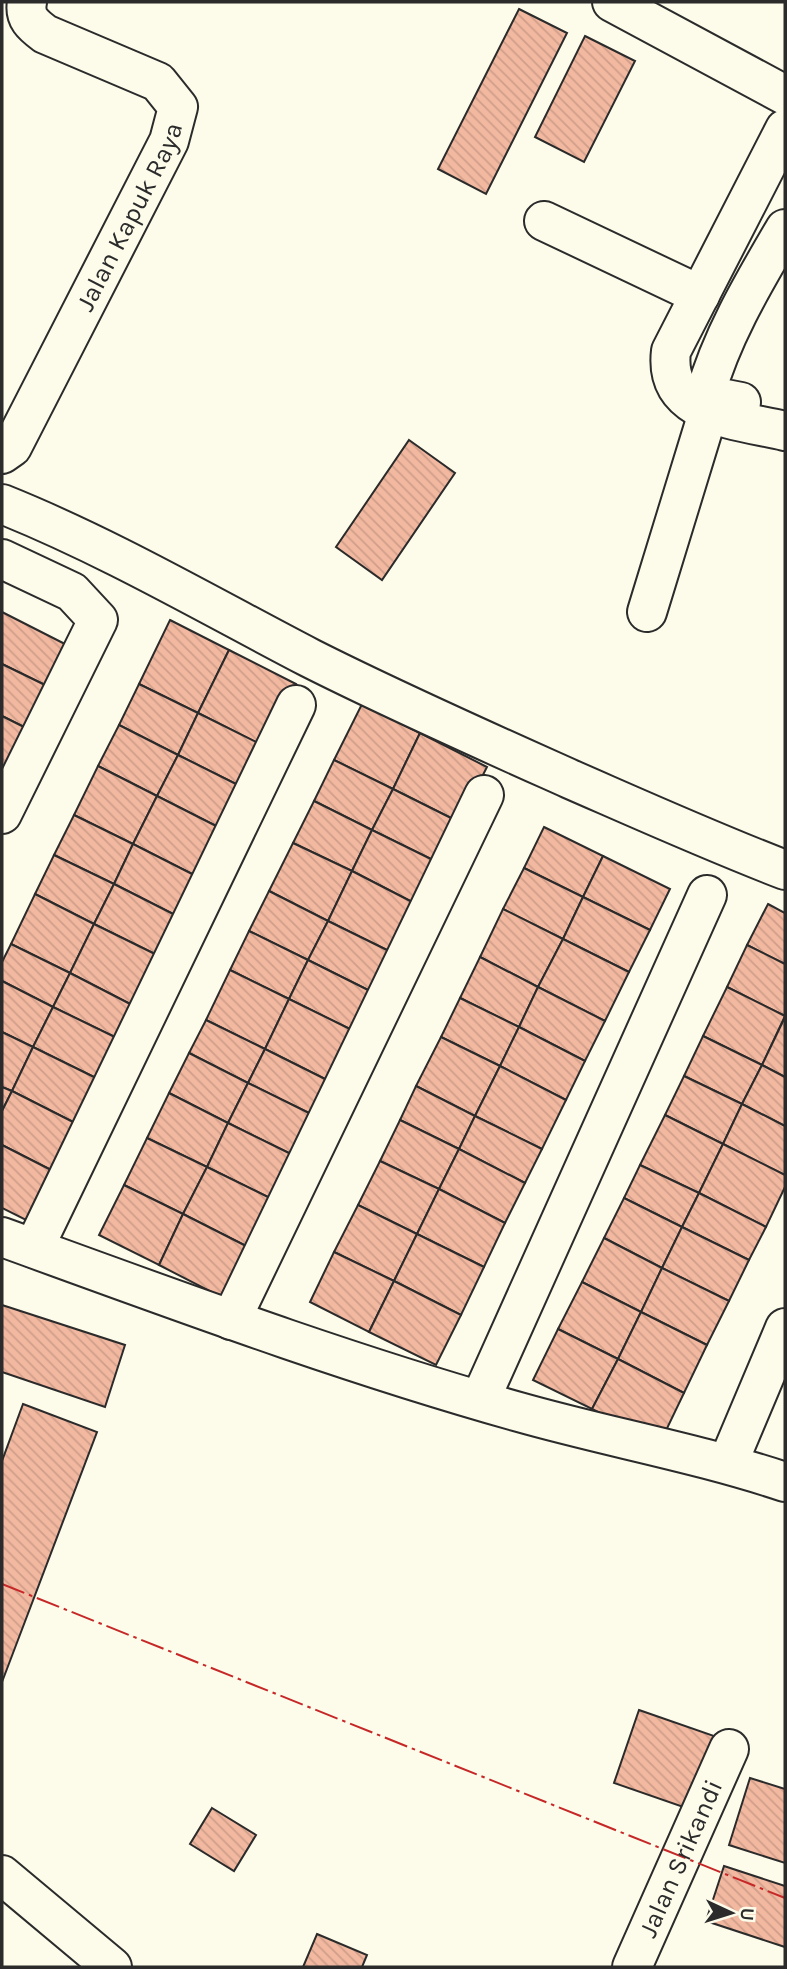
<svg xmlns="http://www.w3.org/2000/svg" width="787" height="1969" font-family="Karla,sans-serif">
  <style>
    .building { fill: url(#building-back-hatch); stroke: #2b2b2b; stroke-width: 2 }
    .lines { fill: none; stroke-linecap: round; stroke-linejoin: round }
    .minor-casing { stroke: #2b2b2b; stroke-width: 42 }
    .secondary-casing { stroke: #2b2b2b; stroke-width: 42 }
    .minor { stroke: #fdfbea; stroke-width: 38 }
    .secondary { stroke: #fdfbea; stroke-width: 38 }
    .power { stroke: #c62828; stroke-width: 2; stroke-dasharray: 24 5 3.5 5; stroke-linecap: butt }
    .labels { text-anchor: middle; stroke-width: 5; stroke-linejoin: round; paint-order: stroke }
    .street-label { font-size: 26px; fill: #2b2b2b; stroke: #fdfbea }
  </style>
  <defs>
    <pattern id="building-back-hatch" width="6" height="6" patternUnits="userSpaceOnUse" patternTransform="scale(1.75)"><rect width="6" height="6" fill="#f2b8a0"/><path d="M-1 5l2 2M0 0l6 6M5-1l2 2" fill="none" stroke="#d09e8a"/></pattern>
  </defs>
  <rect width="100%" height="100%" fill="#fdfbea"/>
  <!-- building -->
  <g class="building">
    <path d="M519,9l48,24 -81,161 -48,-25z"/>
    <path d="M585,36l50,25 -51,101 -49,-25z"/>
    <path d="M409,440l46,33 -73,107 -46,-33z"/>
    <path d="M2,612l63,32 -20,41 -43,-21z"/>
    <path d="M170,620l59,30 -31,63 -59,-29z"/>
    <path d="M229,650l67,34 -32,62 -66,-33z"/>
    <path d="M2,664l43,21 -21,42 -22,-11z"/>
    <path d="M139,684l59,29 -20,42 -59,-30z"/>
    <path d="M362,704l58,29 -27,56 -59,-29z"/>
    <path d="M198,713l66,33 -20,42 -66,-33z"/>
    <path d="M2,716l22,11 -22,45z"/>
    <path d="M119,725l59,30 -21,41 -59,-30z"/>
    <path d="M420,733l67,34 -28,55 -66,-33z"/>
    <path d="M178,755l66,33 -20,42 -67,-34z"/>
    <path d="M334,760l59,29 -21,41 -58,-29z"/>
    <path d="M98,766l59,30 -24,48 -59,-29z"/>
    <path d="M393,789l66,33 -20,41 -67,-33z"/>
    <path d="M157,796l67,34 -24,48 -67,-34z"/>
    <path d="M314,801l58,29 -20,41 -59,-28z"/>
    <path d="M74,815l59,29 -19,40 -60,-29z"/>
    <path d="M544,827l59,29 -20,41 -59,-29z"/>
    <path d="M372,830l67,33 -21,42 -66,-34z"/>
    <path d="M293,843l59,28 -24,50 -59,-30z"/>
    <path d="M133,844l67,34 -19,40 -67,-34z"/>
    <path d="M54,855l60,29 -20,40 -59,-30z"/>
    <path d="M603,856l67,33 -20,41 -67,-33z"/>
    <path d="M524,868l59,29 -20,42 -60,-30z"/>
    <path d="M352,871l66,34 -23,49 -67,-33z"/>
    <path d="M114,884l67,34 -20,39 -67,-33z"/>
    <path d="M269,891l59,30 -20,39 -59,-29z"/>
    <path d="M35,894l59,30 -24,49 -59,-29z"/>
    <path d="M583,897l67,33 -21,42 -66,-33z"/>
    <path d="M768,904l17,9v51l-38,-19z"/>
    <path d="M503,909l60,30 -25,48 -58,-30z"/>
    <path d="M328,921l67,33 -19,40 -68,-34z"/>
    <path d="M94,924l67,33 -25,50 -66,-34z"/>
    <path d="M249,931l59,29 -19,39 -59,-29z"/>
    <path d="M563,939l66,33 -24,49 -67,-34z"/>
    <path d="M11,944l59,29 -17,34 -51,-26v-19z"/>
    <path d="M747,945l38,19v52l-58,-29z"/>
    <path d="M480,957l58,30 -19,40 -59,-29z"/>
    <path d="M308,960l68,34 -20,38 -67,-33z"/>
    <path d="M230,970l59,29 -24,50 -59,-29z"/>
    <path d="M70,973l66,34 -15,33 -68,-33z"/>
    <path d="M2,981l51,26 -20,40 -31,-15z"/>
    <path d="M538,987l67,34 -20,40 -66,-34z"/>
    <path d="M727,987l58,29 -23,49 -59,-29z"/>
    <path d="M460,998l59,29 -19,39 -59,-29z"/>
    <path d="M289,999l67,33 -25,50 -66,-33z"/>
    <path d="M53,1007l68,33 -21,40 -67,-33z"/>
    <path d="M785,1017v60l-23,-12z"/>
    <path d="M206,1020l59,29 -17,34 -59,-30z"/>
    <path d="M519,1027l66,34 -19,39 -66,-34z"/>
    <path d="M2,1032l31,15 -21,44 -10,-4z"/>
    <path d="M703,1036l59,29 -20,39 -58,-28z"/>
    <path d="M441,1037l59,29 -25,50 -59,-30z"/>
    <path d="M33,1047l67,33 -21,45 -67,-34z"/>
    <path d="M265,1049l66,33 -16,34 -67,-33z"/>
    <path d="M189,1053l59,30 -20,40 -59,-30z"/>
    <path d="M762,1065l23,12v49l-43,-22z"/>
    <path d="M500,1066l66,34 -24,49 -67,-33z"/>
    <path d="M684,1076l58,28 -19,40 -58,-29z"/>
    <path d="M248,1083l67,33 -20,40 -67,-33z"/>
    <path d="M416,1086l59,30 -16,33 -59,-29z"/>
    <path d="M2,1087l10,4 -10,20z"/>
    <path d="M12,1091l67,34 -24,47 -53,-27v-34z"/>
    <path d="M169,1093l59,30 -21,44 -60,-29z"/>
    <path d="M742,1104l43,22v49l-62,-31z"/>
    <path d="M665,1115l58,29 -24,49 -59,-28z"/>
    <path d="M475,1116l67,33 -17,34 -66,-34z"/>
    <path d="M400,1120l59,29 -20,40 -59,-28z"/>
    <path d="M228,1123l67,33 -21,44 -67,-33z"/>
    <path d="M147,1138l60,29 -24,47 -59,-29z"/>
    <path d="M723,1144l62,31v12l-19,40 -67,-34z"/>
    <path d="M2,1145l53,27 -25,50 -28,-14z"/>
    <path d="M459,1149l66,34 -20,40 -66,-34z"/>
    <path d="M380,1161l59,28 -22,45 -59,-29z"/>
    <path d="M640,1165l59,28 -17,34 -58,-29z"/>
    <path d="M207,1167l67,33 -24,48 -67,-34z"/>
    <path d="M124,1185l59,29 -24,51 -60,-30z"/>
    <path d="M439,1189l66,34 -21,44 -67,-33z"/>
    <path d="M699,1193l67,34 -17,33 -67,-33z"/>
    <path d="M624,1198l58,29 -20,41 -58,-30z"/>
    <path d="M358,1205l59,29 -23,47 -60,-29z"/>
    <path d="M183,1214l67,34 -25,51 -66,-34z"/>
    <path d="M682,1227l67,33 -20,41 -67,-33z"/>
    <path d="M417,1234l67,33 -23,48 -67,-34z"/>
    <path d="M604,1238l58,30 -21,44 -59,-30z"/>
    <path d="M334,1252l60,29 -25,51 -59,-30z"/>
    <path d="M662,1268l67,33 -22,44 -66,-33z"/>
    <path d="M394,1281l67,34 -25,50 -67,-33z"/>
    <path d="M582,1282l59,30 -23,47 -60,-30z"/>
    <path d="M2,1305l123,40 -20,62 -103,-35z"/>
    <path d="M641,1312l66,33 -23,48 -66,-34z"/>
    <path d="M558,1329l60,30 -26,50 -59,-29z"/>
    <path d="M618,1359l66,34 -24,50 -68,-34z"/>
    <path d="M23,1404l74,28 -95,250v-221z"/>
    <path d="M639,1710l78,27 -25,73 -78,-27z"/>
    <path d="M750,1778l35,11v74l-56,-18z"/>
    <path d="M212,1808l44,27 -22,36 -44,-27z"/>
    <path d="M724,1866l61,20v61l-79,-26z"/>
    <path d="M317,1934l50,21 -5,12h-59z"/>
  </g>
  <g class="lines">
    <defs>
      <g id="minor">
        <path d="M612,2l173,93"/>
        <path d="M785,129l-114,222c-8,66 68,69 114,80"/>
        <path d="M544,221l156,74"/>
        <path d="M741,402l-36,-7c17,-60 49,-113 80,-166"/>
        <path id="s1" d="M2,454l10,-7 157,-306 9,-34 -20,-25 -113,-48c-12,-9 -21,-16 -18,-32"/>
        <path d="M2,504c107,43 206,101 308,154 85,43 173,82 260,121 71,31 142,63 215,91"/>
        <path d="M2,559l70,33 26,28 -96,194"/>
        <path d="M647,612l61,-199"/>
        <path d="M2,1237c171,62 342,126 517,175 88,25 179,41 266,70"/>
        <path d="M34,1248l262,-543"/>
        <path d="M231,1320l253,-525"/>
        <path d="M480,1400l227,-505"/>
        <path d="M728,1463l57,-135"/>
        <path id="s2" d="M632,1967l97,-218"/>
      </g>
      <path id="secondary" d="M2,1875l110,92"/>
    </defs>
    <!-- minor casing -->
    <use href="#minor" class="minor-casing"/>
    <!-- secondary casing -->
    <use href="#secondary" class="secondary-casing"/>
    <!-- minor -->
    <use href="#minor" class="minor"/>
    <!-- secondary -->
    <use href="#secondary" class="secondary"/>
    <!-- power -->
    <path class="power" d="M2,1584l783,314"/>
  </g>
  <g class="labels">
    <!-- street labels -->
    <g class="street-label">
      <text dy="9" stroke="none"><textPath href="#s1" startOffset="271">Jalan Kapuk Raya</textPath></text>
      <text dy="9" stroke="none"><textPath href="#s2" startOffset="119">Jalan Srikandi</textPath></text>
    </g>
  </g>
  <!-- border -->
  <rect width="787" height="1969" fill="none" stroke="#2b2b2b" stroke-width="7"/>
  <!-- north arrow -->
  <g transform="translate(731 1913) rotate(94)" stroke="#fdfbea" stroke-width="5" paint-order="stroke">
  <path d="M0-5L12 26L0 18L-12 26Z" fill="#2b2b2b"/>
  <text y="-10" font-size="19" font-weight="bold" text-anchor="middle" fill="#2b2b2b">U</text>
  </g>
</svg>
